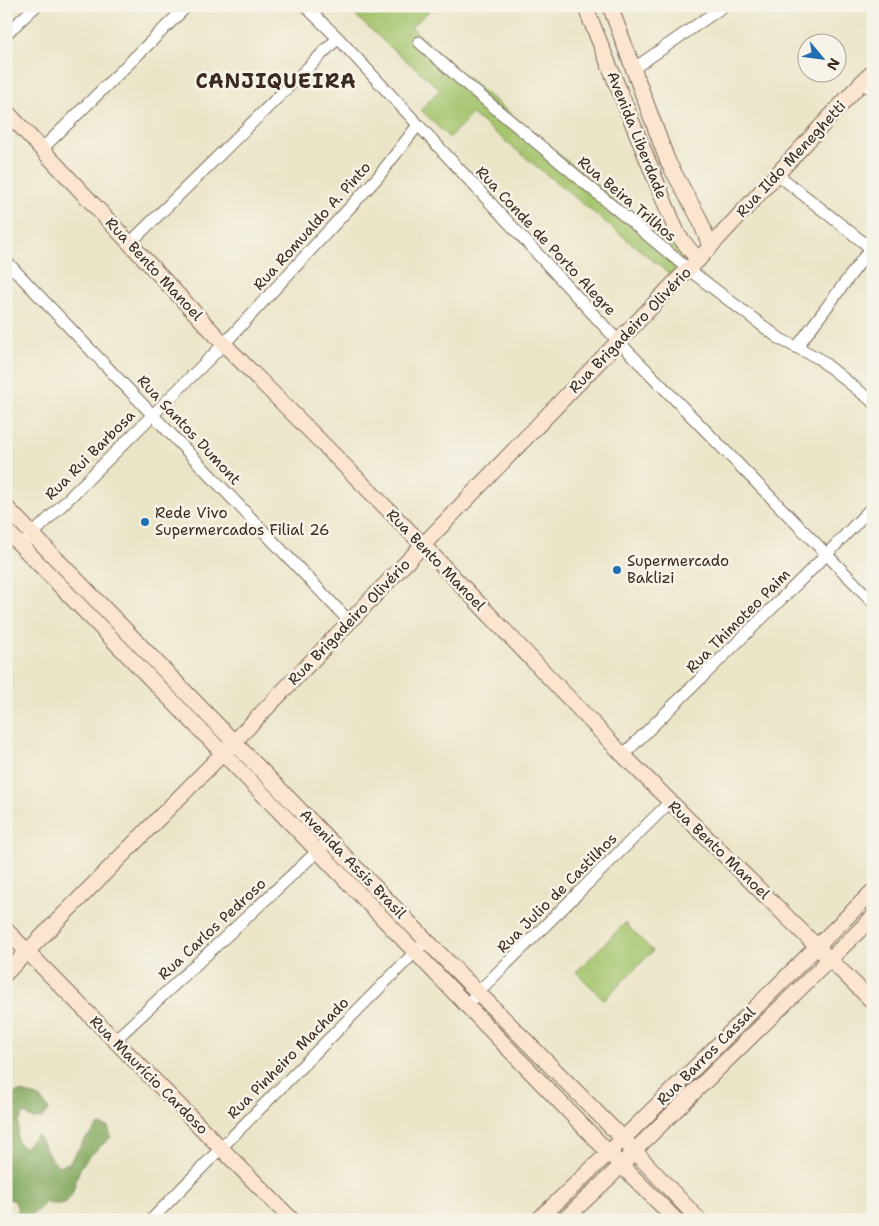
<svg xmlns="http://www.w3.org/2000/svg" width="879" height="1226" font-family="'Shantell Sans',sans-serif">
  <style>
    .green { fill: #a5c56e; stroke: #707846 }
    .forest { fill: #84aa61; stroke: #606a40 }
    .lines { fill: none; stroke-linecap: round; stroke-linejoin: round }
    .street-casing { stroke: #796b5a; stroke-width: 13 }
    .secondary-casing { stroke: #796b5a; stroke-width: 17 }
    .street { stroke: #fff; stroke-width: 11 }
    .secondary { stroke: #fbe5cf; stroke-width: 15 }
    .poi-dot { fill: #1f6fb2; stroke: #f7f3e8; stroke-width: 2 }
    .labels { text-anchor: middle; stroke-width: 5; stroke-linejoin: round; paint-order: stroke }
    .street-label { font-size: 15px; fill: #3b2a1e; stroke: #f7f3e8 }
    .poi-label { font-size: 15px; fill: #3b2a1e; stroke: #f7f3e8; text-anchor: start }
    .district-label { font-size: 20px; font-weight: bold; letter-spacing: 1px; fill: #3b2a1e; stroke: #f7f3e8 }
  </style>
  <rect width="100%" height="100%" fill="#f7f3e8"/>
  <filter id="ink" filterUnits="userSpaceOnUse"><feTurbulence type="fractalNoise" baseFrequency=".02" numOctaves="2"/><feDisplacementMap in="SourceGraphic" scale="10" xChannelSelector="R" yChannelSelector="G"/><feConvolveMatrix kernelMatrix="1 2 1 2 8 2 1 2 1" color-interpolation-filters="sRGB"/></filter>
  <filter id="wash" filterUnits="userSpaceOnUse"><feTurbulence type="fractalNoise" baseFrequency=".0096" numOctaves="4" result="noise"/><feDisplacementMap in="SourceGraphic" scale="20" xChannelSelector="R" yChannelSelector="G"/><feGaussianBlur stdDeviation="1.12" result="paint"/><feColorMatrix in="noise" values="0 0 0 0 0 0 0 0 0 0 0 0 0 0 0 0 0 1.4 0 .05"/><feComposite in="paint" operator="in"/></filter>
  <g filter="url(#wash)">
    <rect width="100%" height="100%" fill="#ebe5c8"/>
    <!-- green -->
    <g class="green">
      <path d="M345,6h90l-24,21 36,34 215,179 9,-8 17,26 -16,18 -200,-162 -23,24 -28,-28 19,-21 -51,-43z"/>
      <path d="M625,923l28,28 -49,49 -28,-28z"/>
    </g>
    <!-- forest -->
    <path class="forest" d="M17,1092c15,1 25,5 32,18l-7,8 -9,1 -9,-6 -5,8 -2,20 7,7 13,-14 15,26 7,6 10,-3 16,-24 14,-14 9,2 3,10c-9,9 -21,17 -28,27 -12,16 -5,49 -37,38 -9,8 -20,22 -32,16l4,-9 -4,-9 -8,-1v-99z"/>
  </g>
  <g filter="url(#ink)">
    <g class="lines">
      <defs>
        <g id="street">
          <path d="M305,6l33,32 280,303 255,261"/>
          <path d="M6,34l30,-28"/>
          <path d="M419,42l40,36 229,191 92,70 38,19 55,44"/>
          <path d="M633,69l91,-63"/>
          <path d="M862,82l11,9"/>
          <path d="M42,149l145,-143"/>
          <path d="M777,174l96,76"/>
          <path d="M130,243l208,-205"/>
          <path d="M6,261l343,360"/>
          <path d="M797,347l76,-102"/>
          <path d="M28,539l196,-195 154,-167 40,-52"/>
          <path d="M623,755l204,-201 46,-48"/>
          <path d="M466,1006l12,-14 192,-190"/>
          <path d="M115,1040l208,-194"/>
          <path d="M151,1220l70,-72 199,-201"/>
        </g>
        <g id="secondary">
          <path d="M585,6l93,229 20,25"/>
          <path d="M610,6l58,156 31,56 11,28"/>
          <path d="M6,111l218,233 199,201 200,210 250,247"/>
          <path d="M6,507l421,434 196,198 76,81"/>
          <path d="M6,530l312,321 290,301 68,68"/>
          <path d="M6,930l286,290"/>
          <path d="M6,973l228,-231 449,-468 15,-14 164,-178 11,-10"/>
          <path d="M538,1220l85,-81 250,-248"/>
          <path d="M564,1220l57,-54 13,-15 239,-234"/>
        </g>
      </defs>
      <!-- street casing -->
      <use href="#street" class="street-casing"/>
      <!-- secondary casing -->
      <use href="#secondary" class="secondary-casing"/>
      <!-- street -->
      <use href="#street" class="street"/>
      <!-- secondary -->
      <use href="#secondary" class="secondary"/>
    </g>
  </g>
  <!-- markers -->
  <g class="poi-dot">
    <circle cx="145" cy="522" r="5"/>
    <circle cx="617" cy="570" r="5"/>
  </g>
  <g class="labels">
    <!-- street labels -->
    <g class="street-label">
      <text transform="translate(637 135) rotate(68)" y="5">Avenida Liberdade</text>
      <text transform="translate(791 159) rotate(-47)" y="5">Rua Ildo Meneghetti</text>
      <text transform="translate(627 199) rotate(40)" y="5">Rua Beira Trilhos</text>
      <text transform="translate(312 226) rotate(-48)" y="5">Rua Romualdo A. Pinto</text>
      <text transform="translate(546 241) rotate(47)" y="5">Rua Conde de Porto Alegre</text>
      <text transform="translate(154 269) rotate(47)" y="5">Rua Bento Manoel</text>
      <text transform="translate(630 330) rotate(-46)" y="5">Rua Brigadeiro Olivério</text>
      <text transform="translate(189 430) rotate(47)" y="5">Rua Santos Dumont</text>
      <text transform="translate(90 455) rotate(-45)" y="5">Rua Rui Barbosa</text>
      <text transform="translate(436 560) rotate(46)" y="5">Rua Bento Manoel</text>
      <text transform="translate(738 621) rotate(-45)" y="5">Rua Thimoteo Paim</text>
      <text transform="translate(349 622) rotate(-46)" y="5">Rua Brigadeiro Olivério</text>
      <text transform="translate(719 850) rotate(44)" y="5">Rua Bento Manoel</text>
      <text transform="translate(353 864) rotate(46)" y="5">Avenida Assis Brasil</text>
      <text transform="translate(557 893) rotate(-45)" y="5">Rua Julio de Castilhos</text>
      <text transform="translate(212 929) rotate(-43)" y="5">Rua Carlos Pedroso</text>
      <text transform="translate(706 1056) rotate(-45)" y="5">Rua Barros Cassal</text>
      <text transform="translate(288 1058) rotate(-45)" y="5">Rua Pinheiro Machado</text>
      <text transform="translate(149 1075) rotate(45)" y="5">Rua Maurício Cardoso</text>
    </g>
    <!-- poi labels -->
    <g class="poi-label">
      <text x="155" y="518">Rede Vivo<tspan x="155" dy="17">Supermercados Filial 26</tspan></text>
      <text x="627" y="566">Supermercado<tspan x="627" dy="17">Baklizi</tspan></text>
    </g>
    <!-- district labels -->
    <g class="district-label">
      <text x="276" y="88">CANJIQUEIRA</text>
    </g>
  </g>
  <!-- margin -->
  <rect width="879" height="1226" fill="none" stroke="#f7f3e8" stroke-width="25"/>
  <!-- north arrow -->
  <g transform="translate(822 58) rotate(119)"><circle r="24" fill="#f7f3e8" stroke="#aca397"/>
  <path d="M0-4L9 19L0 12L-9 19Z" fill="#1f6fb2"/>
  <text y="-8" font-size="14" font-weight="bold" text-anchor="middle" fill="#3b2a1e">N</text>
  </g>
</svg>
